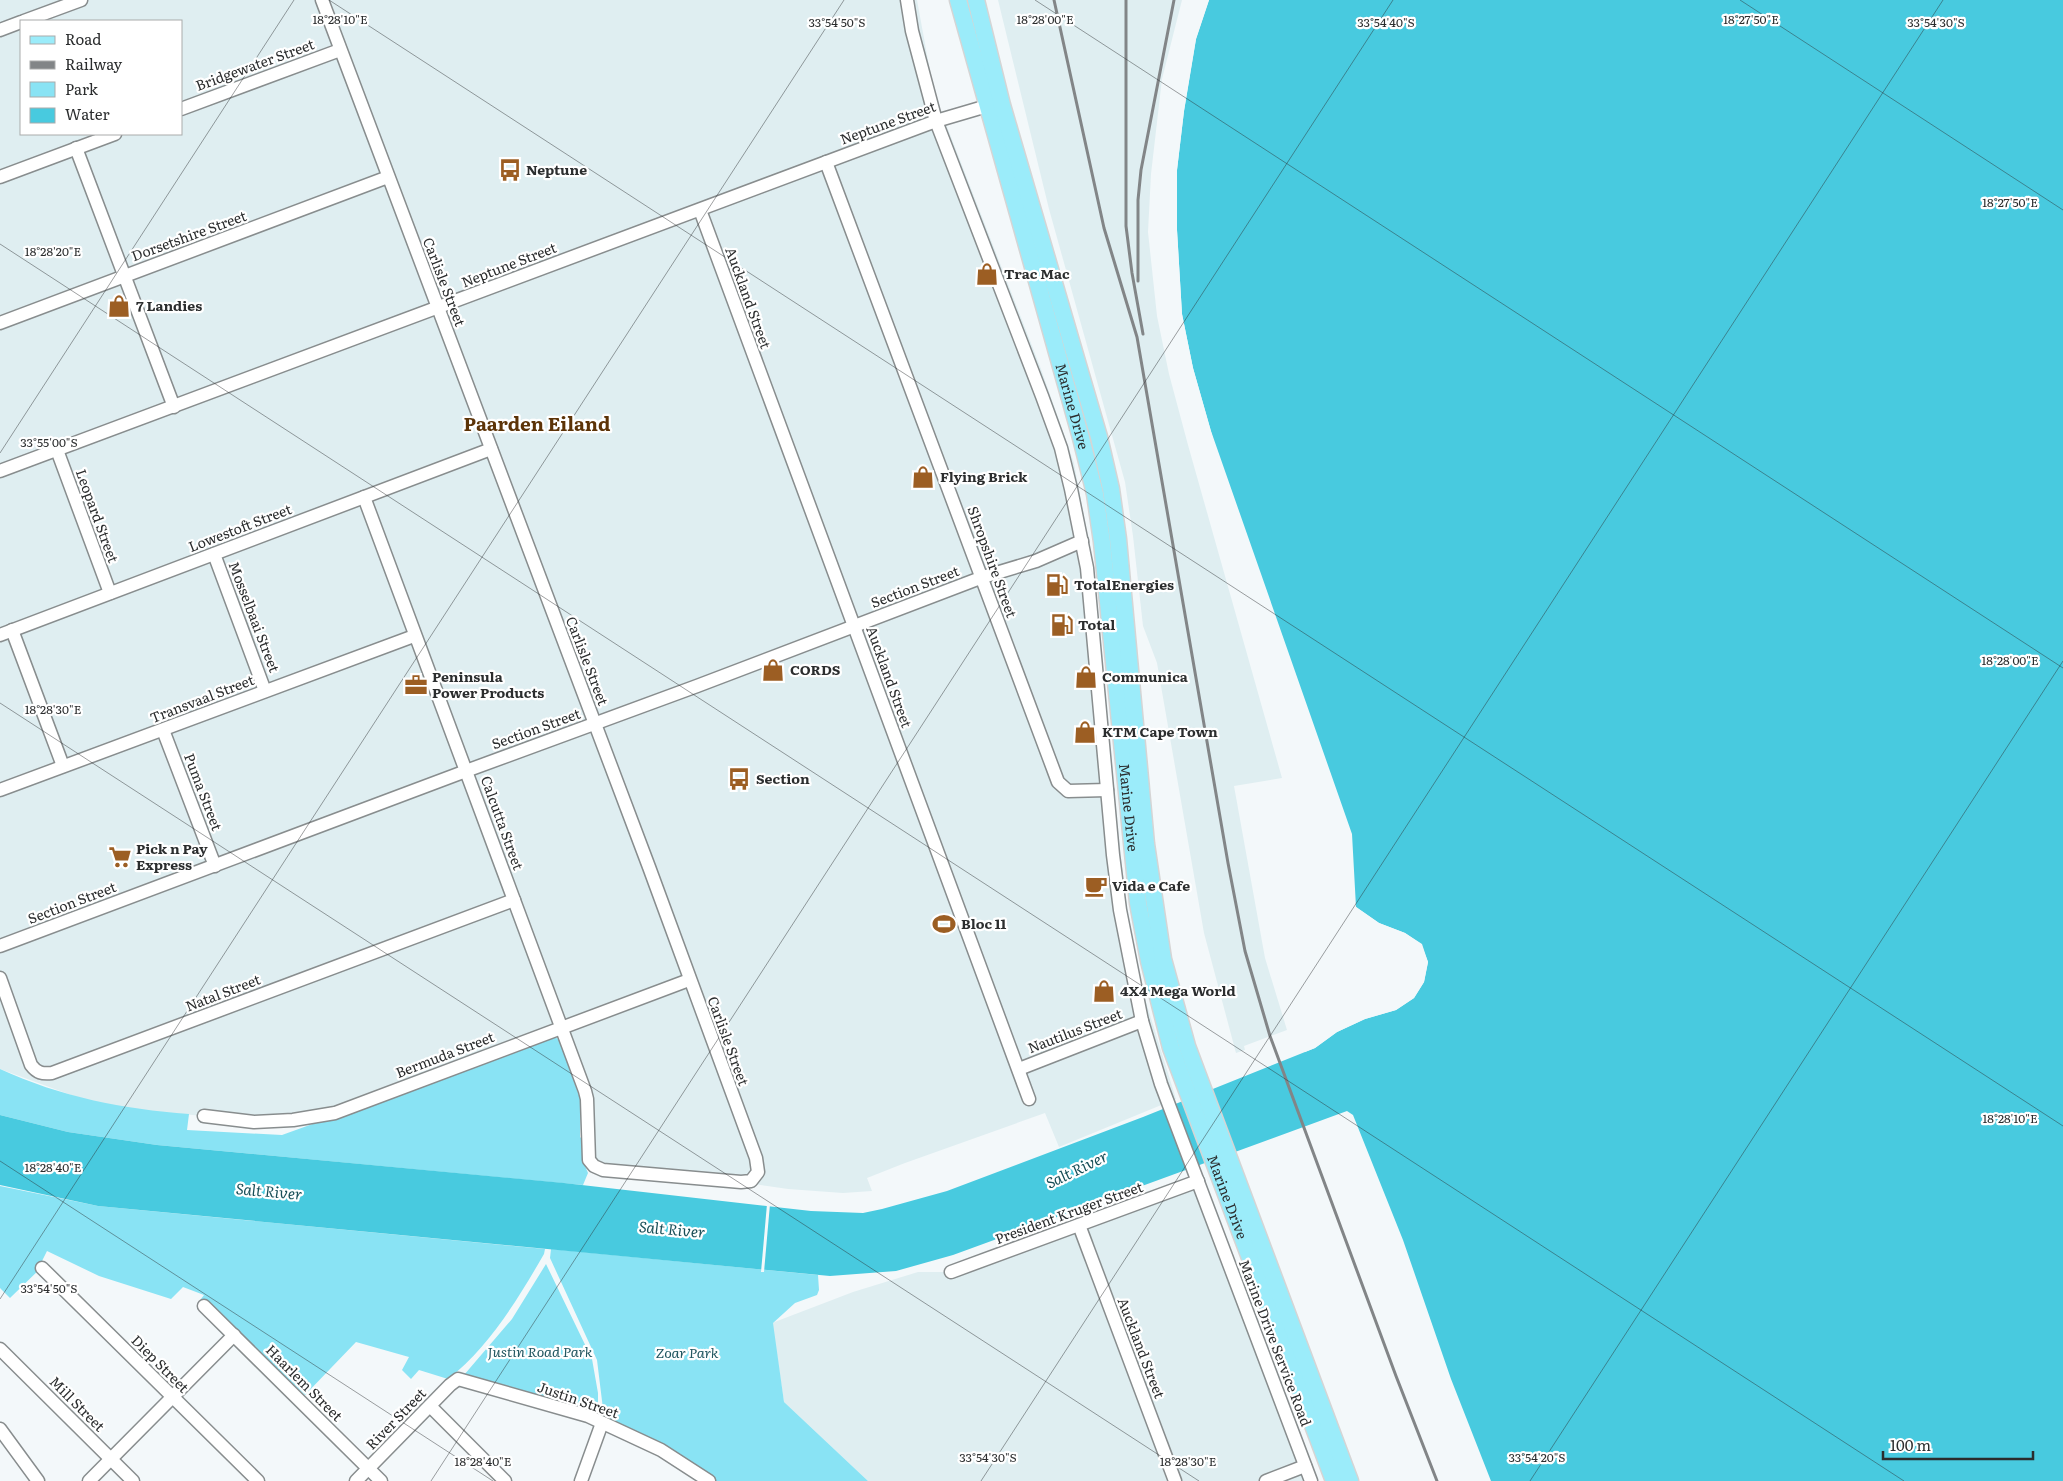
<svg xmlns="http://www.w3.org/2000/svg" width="2063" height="1481" font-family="Literata,serif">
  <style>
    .built { fill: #dfeef1; fill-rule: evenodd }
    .green { fill: #89e3f4 }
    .water { fill: #48cadf }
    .pier { fill: #f3f8fa }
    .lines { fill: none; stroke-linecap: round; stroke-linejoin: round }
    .minor-casing { stroke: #888d8e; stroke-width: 15 }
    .major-casing { stroke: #d5d5d5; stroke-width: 19 }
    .minor { stroke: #fff; stroke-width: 12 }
    .major { stroke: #9becfa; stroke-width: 16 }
    .rail { stroke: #828587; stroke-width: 3 }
    .ticks { fill: none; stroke: #2b2d2e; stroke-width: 1; stroke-opacity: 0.45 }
    .labels { text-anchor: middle; stroke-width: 4.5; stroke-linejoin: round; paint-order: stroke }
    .street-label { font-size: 14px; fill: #2b2d2e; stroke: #fff }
    .poi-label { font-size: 14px; font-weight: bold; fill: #2b2d2e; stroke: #fff; text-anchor: start }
    .park-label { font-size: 14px; font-style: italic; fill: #225761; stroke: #fff }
    .water-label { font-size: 15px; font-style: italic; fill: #174e57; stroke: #fff }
    .district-label { font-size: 19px; font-weight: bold; fill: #5c3307; stroke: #fff }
    .ticks-label { font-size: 12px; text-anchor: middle; fill: #2b2d2e; stroke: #fff; stroke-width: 4.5; stroke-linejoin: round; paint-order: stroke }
  </style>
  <rect width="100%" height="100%" fill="#f3f8fa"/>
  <!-- built -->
  <g class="built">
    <path d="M0,0h917l17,93 107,276 33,94 20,109 19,217 20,171 43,139 -117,48 -14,-34 -140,50 -38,15 5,13 -29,2 -55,-4 -47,-7 -146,-15 -7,-68 -26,-73 -227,86 -42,7 -89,-3 -67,-6 -55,-11 -82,-30zM21,21h160v113h-160z"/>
    <path d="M998,0h184l-20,79 -11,95 -3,58 9,84 12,58 19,71 94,333 -48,8 31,172 22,72 -43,16 1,4 -9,3 -32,-120 -47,-270 -14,-37 -10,-90 -8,-54 -76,-273z"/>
    <path d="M1198,1181l113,300h-443l-84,-79 -12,-79 81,-31 65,-20h33z"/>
  </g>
  <!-- green -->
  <g class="green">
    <path d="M554,1037l7,3 5,9 -2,5 17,47 -1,36 4,4 -1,20 5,12 -5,12 -426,-40 -89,-13 -68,-17v-46c61,28 123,40 189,45l-2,16 95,5z"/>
    <path d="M0,1186l98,20 447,43 -1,5c-26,45 -55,93 -96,125l-29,-9 -8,9 -9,-9 7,-13 -53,-15 -51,53 -104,-96 3,-4 -21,-8 -12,12 -72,-23 -52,-25 -5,10 2,4 -34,33 -10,-10z"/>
    <path d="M551,1249l267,26 1,15 -2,5 -22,8 -22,20 11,79 84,79h-152l-112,-64 -7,-57 -47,-102z"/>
    <path d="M546,1264l46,95 6,34v22l-134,-40 48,-56z"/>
  </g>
  <!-- water -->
  <path class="water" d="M1209,0h854v1481h-572l-40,-102 -48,-139 -50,-125 -6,-4 -394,144 -57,16 -66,5 -732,-70 -98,-21v-70l68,17 89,13 407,38 247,28 52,2 19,-4 65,-18 196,-74 172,-69 22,-16 28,-13 31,-9 18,-12 10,-16 4,-20 -7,-18 -16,-11 -26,-10 -23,-16 -4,-73 -141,-403 -18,-63 -11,-54 -5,-84v-60l7,-59 12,-72z"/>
  <!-- pier -->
  <g class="pier">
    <path d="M1206,0h3l-13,39 -12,72 -7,59v60l5,84 11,54 28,99 -31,-99 -10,-54 -5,-84v-60l7,-59 11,-72z"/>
    <path d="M1353,903l3,4 23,16 26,10 17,11 6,18 -4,20 -10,16 -18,12 -31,9 -28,13 -22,16 -10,4v-2l9,-4 22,-17 28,-12 31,-10 17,-11 9,-15 4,-19 -6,-16 -15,-11 -26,-10 -24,-16z"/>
    <path d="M767,1204h3l-6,68h-3z"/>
  </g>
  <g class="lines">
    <defs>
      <g id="minor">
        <path d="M322,0l327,867 107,291 2,14 -7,9 -10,1 -138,-12 -9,-4 -5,-6 -2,-61 -2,-8 -221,-594"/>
        <path d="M907,0l5,31 24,90 106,275 19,52 10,41 16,79 26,287 7,55 22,111 19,63 150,397"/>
        <path d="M24,21l57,-21"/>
        <path d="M0,30l21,-8"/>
        <path d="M181,109l159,-59"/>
        <path d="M76,148l98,259"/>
        <path d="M826,162l232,620 10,9 39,-1"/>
        <path d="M0,177l115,-43"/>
        <path d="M700,210l329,889"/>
        <path d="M0,323l388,-146"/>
        <path d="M57,450l53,143"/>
        <path d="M0,471l936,-350 51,-15 10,-1"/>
        <path d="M214,554l51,137"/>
        <path d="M12,630l51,136"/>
        <path d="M0,635l491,-186"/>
        <path d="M163,730l52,136"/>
        <path d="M0,790l414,-154"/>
        <path d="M0,946l466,-175 231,-85 286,-109 53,-16 46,-20"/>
        <path d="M0,978l31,87c6,8 11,9 21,8l462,-173"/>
        <path d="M1019,1069l123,-48"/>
        <path d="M204,1116l50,6 39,-2 42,-7 354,-133"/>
        <path d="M1079,1225l96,256"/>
        <path d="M42,1268l216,213"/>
        <path d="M951,1272l247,-91"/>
        <path d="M204,1306l177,175"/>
        <path d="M0,1349l133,132"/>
        <path d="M430,1406l75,75"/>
        <path d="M0,1429l38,52"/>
        <path d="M89,1481l145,-146"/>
        <path d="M356,1481l94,-96 8,-6 130,37 73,34 48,31"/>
        <path d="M581,1481l21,-58"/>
        <path d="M1266,1481l39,-15"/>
      </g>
      <g id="major">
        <path id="s1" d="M958,0l123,438 14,56 7,48 36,361 11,58 22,87 163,433"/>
        <path d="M976,0l26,105 97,332 12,52 7,50 28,305 17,115 24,87 163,435"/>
      </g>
    </defs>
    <!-- minor casing -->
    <use href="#minor" class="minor-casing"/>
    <!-- major casing -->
    <use href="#major" class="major-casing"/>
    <!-- minor -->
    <use href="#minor" class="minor"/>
    <!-- major -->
    <use href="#major" class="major"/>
    <!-- rail -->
    <g class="rail">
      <path d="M1054,0l50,228 33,109 91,526 17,88 25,85 126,340 41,105"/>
      <path d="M1126,0v226l6,47 11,61"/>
      <path d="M1138,281v-81l3,-30 33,-170"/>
    </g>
  </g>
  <!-- ticks -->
  <path class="ticks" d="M329,0l1734,1126M1035,0l1028,668M1740,0l323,210M0,244l1904,1237M0,453l294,-453M0,703l1199,778M0,1161l493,320M0,1299l844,-1299M431,1481l962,-1481M981,1481l962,-1481M1530,1481l533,-820"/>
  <!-- icons -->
  <defs>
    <symbol id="bus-bare" viewBox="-9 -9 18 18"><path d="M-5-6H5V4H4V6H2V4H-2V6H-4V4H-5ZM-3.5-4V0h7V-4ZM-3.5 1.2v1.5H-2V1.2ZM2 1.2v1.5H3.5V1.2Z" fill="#9c5e23" stroke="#fff" stroke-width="2.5" paint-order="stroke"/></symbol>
    <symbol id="shop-bare" viewBox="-9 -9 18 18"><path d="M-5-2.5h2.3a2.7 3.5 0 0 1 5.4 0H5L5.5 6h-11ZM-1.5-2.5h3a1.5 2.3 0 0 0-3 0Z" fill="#9c5e23" stroke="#fff" stroke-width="2.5" paint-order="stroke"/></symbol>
    <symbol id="fuel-bare" viewBox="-9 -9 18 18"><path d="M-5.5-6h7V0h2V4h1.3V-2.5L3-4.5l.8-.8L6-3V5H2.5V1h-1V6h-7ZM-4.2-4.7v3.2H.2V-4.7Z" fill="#9c5e23" stroke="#fff" stroke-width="2.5" paint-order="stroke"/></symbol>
    <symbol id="office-bare" viewBox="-9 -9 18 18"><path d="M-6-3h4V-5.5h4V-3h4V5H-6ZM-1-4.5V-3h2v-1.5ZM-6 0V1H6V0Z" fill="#9c5e23" stroke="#fff" stroke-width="2.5" paint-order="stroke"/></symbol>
    <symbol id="supermarket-bare" viewBox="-9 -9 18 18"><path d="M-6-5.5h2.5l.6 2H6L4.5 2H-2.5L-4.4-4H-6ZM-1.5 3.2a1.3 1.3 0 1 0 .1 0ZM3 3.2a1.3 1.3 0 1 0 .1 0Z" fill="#9c5e23" stroke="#fff" stroke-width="2.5" paint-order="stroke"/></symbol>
    <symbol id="cafe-bare" viewBox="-9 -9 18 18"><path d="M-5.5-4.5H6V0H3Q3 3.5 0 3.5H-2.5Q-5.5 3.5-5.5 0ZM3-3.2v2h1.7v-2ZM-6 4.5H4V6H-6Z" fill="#9c5e23" stroke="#fff" stroke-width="2.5" paint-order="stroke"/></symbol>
    <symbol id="stadium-bare" viewBox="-9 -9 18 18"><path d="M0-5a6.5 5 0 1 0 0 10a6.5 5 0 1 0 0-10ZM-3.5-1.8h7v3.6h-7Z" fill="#9c5e23" stroke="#fff" stroke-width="2.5" paint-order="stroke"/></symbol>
  </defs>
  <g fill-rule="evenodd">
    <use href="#bus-bare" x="494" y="154" width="32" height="32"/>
    <use href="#shop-bare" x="971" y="258" width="32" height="32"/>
    <use href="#shop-bare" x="103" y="290" width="32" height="32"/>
    <use href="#shop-bare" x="907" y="461" width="32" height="32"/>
    <use href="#fuel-bare" x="1041" y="569" width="32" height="32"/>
    <use href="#fuel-bare" x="1046" y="609" width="32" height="32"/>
    <use href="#shop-bare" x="757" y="654" width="32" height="32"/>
    <use href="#shop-bare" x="1070" y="661" width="32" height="32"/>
    <use href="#office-bare" x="400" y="669" width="32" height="32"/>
    <use href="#shop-bare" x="1069" y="716" width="32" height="32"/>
    <use href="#bus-bare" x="723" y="763" width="32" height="32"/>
    <use href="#supermarket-bare" x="104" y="841" width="32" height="32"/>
    <use href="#cafe-bare" x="1080" y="870" width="32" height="32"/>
    <use href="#stadium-bare" x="928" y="908" width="32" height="32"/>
    <use href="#shop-bare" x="1088" y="975" width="32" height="32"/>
  </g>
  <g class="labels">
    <!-- street labels -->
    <g class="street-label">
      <text transform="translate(255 65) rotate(-20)" y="5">Bridgewater Street</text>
      <text transform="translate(888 123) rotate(-20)" y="5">Neptune Street</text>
      <text transform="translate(189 236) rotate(-20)" y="5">Dorsetshire Street</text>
      <text transform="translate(509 265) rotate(-21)" y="5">Neptune Street</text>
      <text transform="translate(444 282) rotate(69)" y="5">Carlisle Street</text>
      <text transform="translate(748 298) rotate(70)" y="5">Auckland Street</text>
      <text dy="5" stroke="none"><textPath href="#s1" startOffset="422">Marine Drive</textPath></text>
      <text transform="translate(97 516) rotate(70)" y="5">Leopard Street</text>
      <text transform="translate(240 528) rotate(-21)" y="5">Lowestoft Street</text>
      <text transform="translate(992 562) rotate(70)" y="5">Shropshire Street</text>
      <text transform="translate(915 587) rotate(-21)" y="5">Section Street</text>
      <text transform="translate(254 617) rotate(69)" y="5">Mosselbaai Street</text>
      <text transform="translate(587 661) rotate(69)" y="5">Carlisle Street</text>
      <text transform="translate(889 677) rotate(70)" y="5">Auckland Street</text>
      <text transform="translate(202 699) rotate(-21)" y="5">Transvaal Street</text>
      <text transform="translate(536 729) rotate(-20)" y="5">Section Street</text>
      <text transform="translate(203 792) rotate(69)" y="5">Puma Street</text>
      <text dy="5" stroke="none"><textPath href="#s1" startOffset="828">Marine Drive</textPath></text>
      <text transform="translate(502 823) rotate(70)" y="5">Calcutta Street</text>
      <text transform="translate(72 903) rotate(-21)" y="5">Section Street</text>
      <text transform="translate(223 993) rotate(-21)" y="5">Natal Street</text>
      <text transform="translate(1075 1031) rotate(-21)" y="5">Nautilus Street</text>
      <text transform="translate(728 1041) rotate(70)" y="5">Carlisle Street</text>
      <text transform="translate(445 1055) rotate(-21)" y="5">Bermuda Street</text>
      <text dy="5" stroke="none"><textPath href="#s1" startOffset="1232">Marine Drive</textPath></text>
      <text transform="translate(1069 1213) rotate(-20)" y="5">President Kruger Street</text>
      <text transform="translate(1275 1343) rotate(69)" y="5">Marine Drive Service Road</text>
      <text transform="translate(1141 1348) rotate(69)" y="5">Auckland Street</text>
      <text transform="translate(160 1364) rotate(45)" y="5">Diep Street</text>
      <text transform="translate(304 1383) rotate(45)" y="5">Haarlem Street</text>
      <text transform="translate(578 1400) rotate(19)" y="5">Justin Street</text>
      <text transform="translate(77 1404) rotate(45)" y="5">Mill Street</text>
      <text transform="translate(396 1419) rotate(-46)" y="5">River Street</text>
    </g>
    <!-- poi labels -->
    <g class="poi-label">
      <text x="526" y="175">Neptune</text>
      <text x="1004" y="279">Trac Mac</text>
      <text x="136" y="311">7 Landies</text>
      <text x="940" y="482">Flying Brick</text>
      <text x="1074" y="590">TotalEnergies</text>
      <text x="1078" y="630">Total</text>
      <text x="790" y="675">CORDS</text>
      <text x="432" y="682">Peninsula<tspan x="432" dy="16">Power Products</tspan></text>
      <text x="1102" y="682">Communica</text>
      <text x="1102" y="737">KTM Cape Town</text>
      <text x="756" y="784">Section</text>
      <text x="136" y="854">Pick n Pay<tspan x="136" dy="16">Express</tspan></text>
      <text x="1112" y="891">Vida e Cafe</text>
      <text x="961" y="929">Bloc 11</text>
      <text x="1120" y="996">4X4 Mega World</text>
    </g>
    <!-- park labels -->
    <g class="park-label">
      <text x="540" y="1357">Justin Road Park</text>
      <text x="687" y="1358">Zoar Park</text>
    </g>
    <!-- water labels -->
    <g class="water-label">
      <text transform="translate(1077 1170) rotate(-26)" y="5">Salt River</text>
      <text transform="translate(269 1192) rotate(5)" y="5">Salt River</text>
      <text transform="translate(672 1230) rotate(5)" y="5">Salt River</text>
    </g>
    <!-- district labels -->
    <g class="district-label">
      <text x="537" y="431">Paarden Eiland</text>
    </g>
  </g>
  <g class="ticks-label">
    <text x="340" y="24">18°28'10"E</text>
    <text x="1751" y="24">18°27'50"E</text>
    <text x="1045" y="24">18°28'00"E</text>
    <text x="1386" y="27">33°54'40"S</text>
    <text x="837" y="27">33°54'50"S</text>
    <text x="1936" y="27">33°54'30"S</text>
    <text x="2010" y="207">18°27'50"E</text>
    <text x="53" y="256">18°28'20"E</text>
    <text x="49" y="447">33°55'00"S</text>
    <text x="2010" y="665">18°28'00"E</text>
    <text x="53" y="714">18°28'30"E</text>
    <text x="2010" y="1123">18°28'10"E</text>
    <text x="53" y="1172">18°28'40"E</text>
    <text x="49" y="1293">33°54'50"S</text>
    <text x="988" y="1462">33°54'30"S</text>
    <text x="1537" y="1462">33°54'20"S</text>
    <text x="483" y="1466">18°28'40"E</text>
    <text x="1188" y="1466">18°28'30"E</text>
  </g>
  <!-- legend -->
  <rect x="20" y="20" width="162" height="115" fill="#ffffff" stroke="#aaabab"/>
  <rect x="30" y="36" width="25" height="8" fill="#9becfa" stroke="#aaabab"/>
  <text x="65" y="45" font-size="15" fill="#2b2d2e">Road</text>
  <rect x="30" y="61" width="25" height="8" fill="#828587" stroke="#aaabab"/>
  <text x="65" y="70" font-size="15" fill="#2b2d2e">Railway</text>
  <rect x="30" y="82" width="25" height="15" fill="#89e3f4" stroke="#aaabab"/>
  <text x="65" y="95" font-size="15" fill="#2b2d2e">Park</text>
  <rect x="30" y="108" width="25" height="15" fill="#48cadf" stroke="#aaabab"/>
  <text x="65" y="120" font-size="15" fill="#2b2d2e">Water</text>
  <!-- scale -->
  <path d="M1883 1451v8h150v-8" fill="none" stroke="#2b2d2e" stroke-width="2.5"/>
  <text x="1890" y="1451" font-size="15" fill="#2b2d2e" stroke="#ffffff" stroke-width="4" paint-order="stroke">100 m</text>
</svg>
